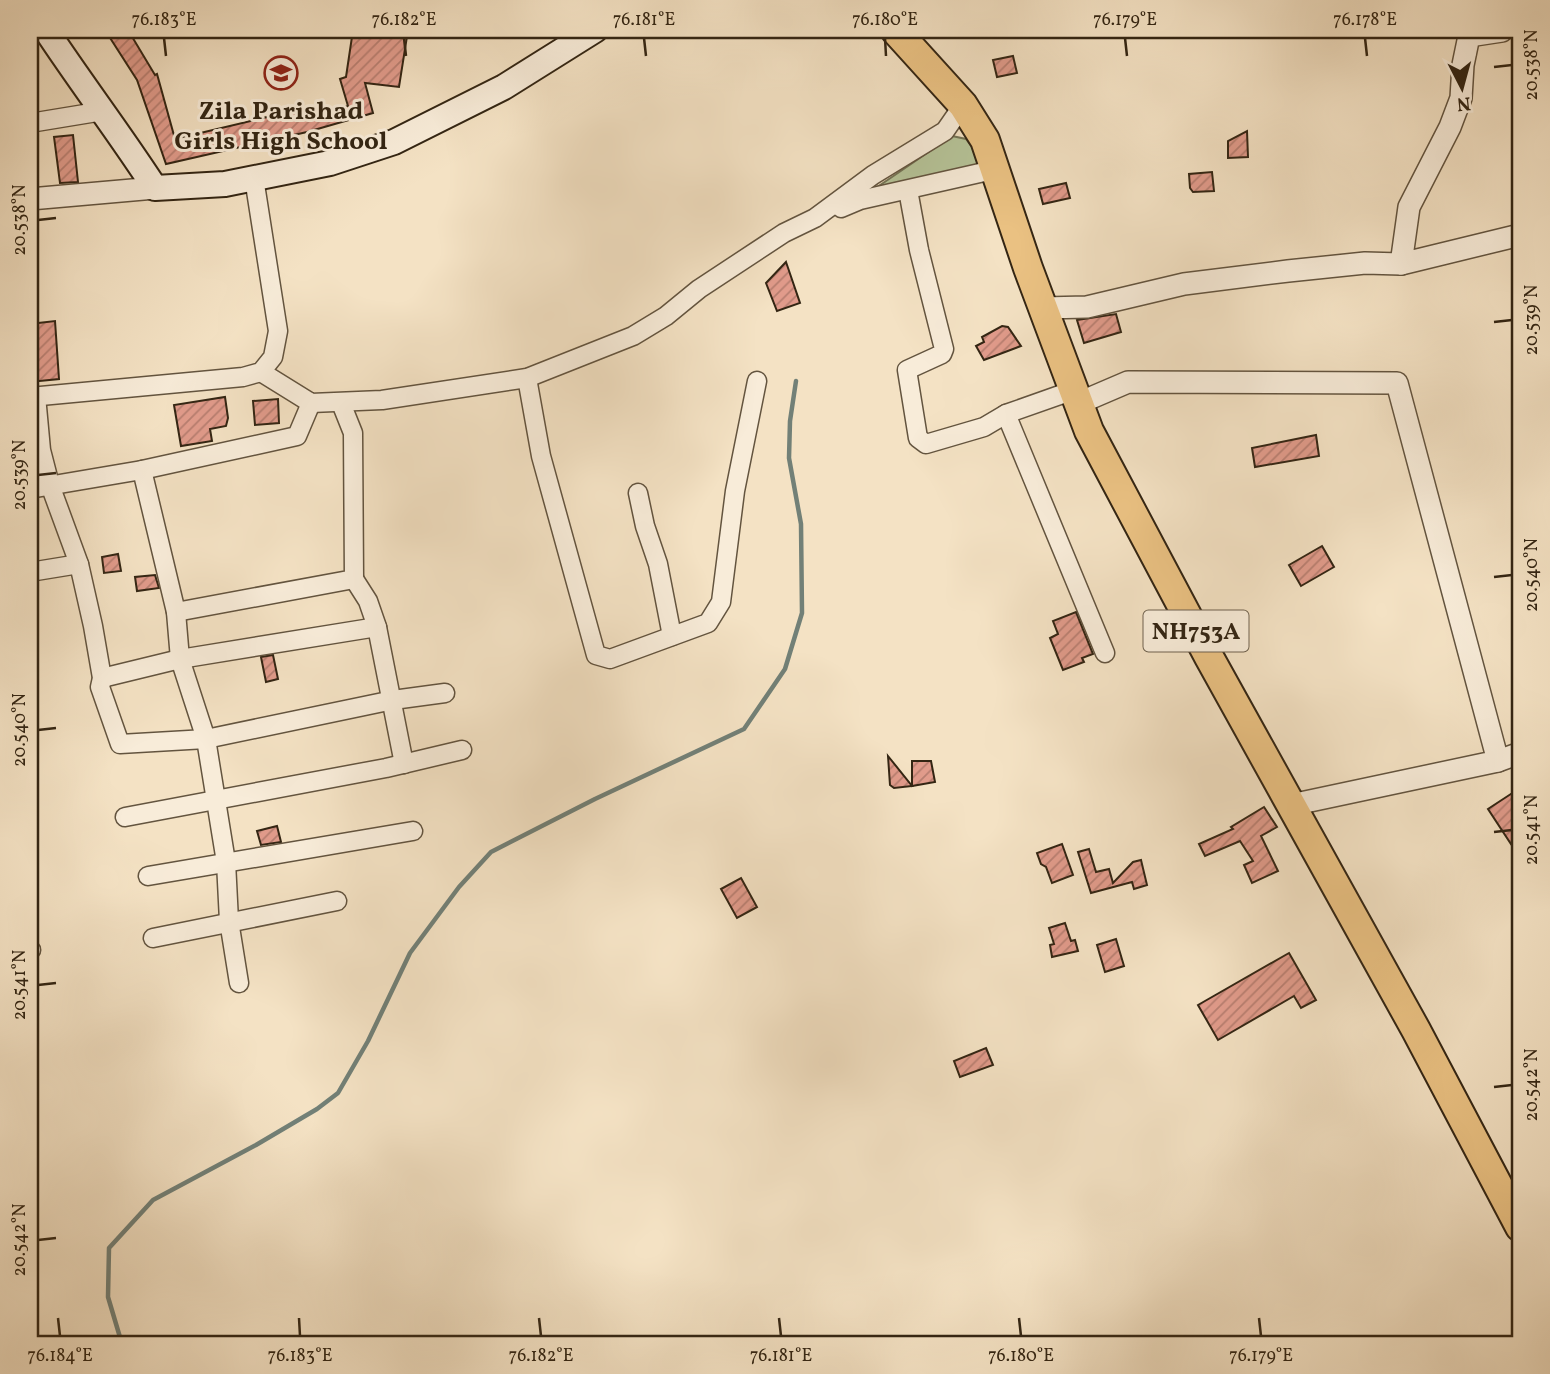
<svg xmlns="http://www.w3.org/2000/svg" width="1550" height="1374" font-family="Vollkorn,serif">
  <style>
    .green { fill: #b6c499; stroke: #747456; stroke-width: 2 }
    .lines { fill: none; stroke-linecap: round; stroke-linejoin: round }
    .stream { stroke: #728077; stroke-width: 4.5 }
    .building { fill: url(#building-hatch); stroke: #332513; stroke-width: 2 }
    .minor-casing { stroke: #63543f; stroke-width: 21 }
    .tertiary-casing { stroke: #63543f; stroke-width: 24 }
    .secondary-casing { stroke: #332513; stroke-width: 28 }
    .trunk-casing { stroke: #332513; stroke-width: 32 }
    .minor { stroke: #f8ecd9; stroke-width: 18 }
    .tertiary { stroke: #f8ecd9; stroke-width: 21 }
    .secondary { stroke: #f8ecd9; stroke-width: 24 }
    .trunk { stroke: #eac182; stroke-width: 28 }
    .ticks { fill: none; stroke: #332513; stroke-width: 2.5 }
    .labels { text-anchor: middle; stroke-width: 6; stroke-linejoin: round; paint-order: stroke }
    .shield { fill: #f8ecd9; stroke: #6e614e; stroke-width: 2 }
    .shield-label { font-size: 24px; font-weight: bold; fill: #332513 }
    .poi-label { font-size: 26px; font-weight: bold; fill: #332513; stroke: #f8ecd9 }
    .neatline { fill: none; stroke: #332513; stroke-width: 2.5 }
    .ticks-label { font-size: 18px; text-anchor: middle; fill: #332513 }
  </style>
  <defs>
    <pattern id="building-hatch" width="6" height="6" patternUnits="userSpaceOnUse" patternTransform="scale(1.75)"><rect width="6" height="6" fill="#e19b8b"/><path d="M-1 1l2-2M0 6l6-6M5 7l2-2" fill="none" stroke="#b77e70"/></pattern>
  </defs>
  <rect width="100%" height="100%" fill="#f4e2c4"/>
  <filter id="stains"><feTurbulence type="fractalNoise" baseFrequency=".00286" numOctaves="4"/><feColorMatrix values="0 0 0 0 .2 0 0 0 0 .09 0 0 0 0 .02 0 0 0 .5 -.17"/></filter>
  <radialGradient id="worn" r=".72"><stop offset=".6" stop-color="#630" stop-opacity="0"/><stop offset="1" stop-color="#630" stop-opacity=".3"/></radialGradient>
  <!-- green -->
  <path class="green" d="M952,136l14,3 6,8 6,17 -10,9 -98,19z"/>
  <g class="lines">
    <!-- stream -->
    <path class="stream" d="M122,1344l-14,-47 1,-49 44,-48 103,-55 61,-36 21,-16 30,-52 42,-88 49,-66 32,-35 104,-53 149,-70 41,-60 17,-56 -1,-89 -12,-66 1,-37 6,-40"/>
  </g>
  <!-- building -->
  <g class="building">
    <path d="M105,30h23l27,45 2,-1 18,65 134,-32 1,10 38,-11 -8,-27 6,-2 7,-47h55l-9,57 -34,-4 8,30 -66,19 -141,32 -29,-84z"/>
    <path d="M1013,56l4,17 -20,4 -4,-17z"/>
    <path d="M1247,131l1,26 -20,1v-17z"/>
    <path d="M73,135l5,47 -18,1 -6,-46z"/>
    <path d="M1212,172l2,19 -21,1 -3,-4 -1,-14z"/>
    <path d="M1066,183l4,15 -27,6 -4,-15z"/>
    <path d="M786,262l14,41 -23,8 -11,-28z"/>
    <path d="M1116,314l5,18 -37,11 -7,-23z"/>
    <path d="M55,321l4,58 -29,3v-58z"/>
    <path d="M1002,326l6,1 13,19 -37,14 -8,-14 8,-4 -2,-5z"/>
    <path d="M225,397l3,21 -2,8 -16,3 2,12 -31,5 -7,-41z"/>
    <path d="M278,399l1,24 -24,2 -2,-24z"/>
    <path d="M1316,435l3,21 -64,11 -3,-19z"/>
    <path d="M1322,546l12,21 -33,19 -12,-21z"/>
    <path d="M118,554l3,17 -17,2 -2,-16z"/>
    <path d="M155,575l4,13 -22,3 -2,-14z"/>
    <path d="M1076,612l17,42 -11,4 2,4 -21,8 -13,-32 8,-4 -5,-13z"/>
    <path d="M273,655l5,24 -12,3 -5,-25z"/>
    <path d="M888,756l24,30 -18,2 -4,-3z"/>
    <path d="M912,761h19l4,21 -23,4z"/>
    <path d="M1520,788v50l-9,6 -23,-35z"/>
    <path d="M1264,807l13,20 -16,9 17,35 -26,12 -8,-18 9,-4 -13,-20 -35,15 -6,-12 34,-15 -2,-2z"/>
    <path d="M277,826l4,16 -20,3 -4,-14z"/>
    <path d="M1062,844l11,31 -21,8 -6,-16 -5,-3 -4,-11z"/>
    <path d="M1089,849l7,23 13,-3 4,14 20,-21 8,-2 6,25 -13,4 -2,-7 -41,11 -13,-41z"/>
    <path d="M741,878l16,29 -20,11 -16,-29z"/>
    <path d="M1065,923l6,18 4,-1 3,11 -26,6 -2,-12 4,-1 -5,-16z"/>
    <path d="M1116,939l8,27 -19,6 -8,-27z"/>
    <path d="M1289,953l27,47 -15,8 -7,-12 -76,44 -20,-35z"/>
    <path d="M986,1048l7,17 -33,12 -6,-16z"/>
  </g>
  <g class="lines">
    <defs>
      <g id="minor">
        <path d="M30,123l73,-12"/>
        <path d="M908,190l11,60 25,99 -2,5 -35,16 11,68 8,6 58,-17 22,-13 68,-24"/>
        <path d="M841,208l19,-8 133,-30"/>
        <path d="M261,372l50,31 71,-3 145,-22 106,-42 33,-20 33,-27 85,-56 31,-15 58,-43 72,-44 18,-26"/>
        <path d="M527,378l14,78 55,199 14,4 98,-36 13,-21 14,-111 22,-110"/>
        <path d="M36,396l5,54 9,35 29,79 14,62 9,52 -2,9 20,57 86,-5 187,-39 52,-7"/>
        <path d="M30,397l213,-20 18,-5 12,-15 5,-26 -24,-153"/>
        <path d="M1006,414l99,239"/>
        <path d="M142,470l34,142 4,47 26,80 20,123 3,59 10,62"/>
        <path d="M30,489l112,-19 155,-34 14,-33"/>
        <path d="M638,493l7,33 13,38 14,72"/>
        <path d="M30,572l49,-8"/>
        <path d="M354,579l14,22 9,26 27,137"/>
        <path d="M176,612l178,-33 -1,-146 -12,-30"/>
        <path d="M102,678l78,-19 197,-32"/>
        <path d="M125,817l261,-49 76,-18"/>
        <path d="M148,876l265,-45"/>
        <path d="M153,938l184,-37"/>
        <path d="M30,950h1"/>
      </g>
      <g id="tertiary">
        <path d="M1502,31l-33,5 -6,29 -2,33 -11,29 -41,80 -8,57 119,-29"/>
        <path d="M30,199l125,-11"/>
        <path d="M1043,308l44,-1 97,-23 104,-13 77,-8 36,1"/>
        <path d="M1079,403l49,-21 269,1 101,378 -207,44"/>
        <path d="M1498,761l22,-8"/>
      </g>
      <path id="secondary" d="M46,30c35,53 74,104 109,158l70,-4 105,-21 64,-21 110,-55 91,-57"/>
      <path id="trunk" d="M895,30l68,75 22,35 43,128 61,163 120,226 207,373 104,197"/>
    </defs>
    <!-- minor casing -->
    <use href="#minor" class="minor-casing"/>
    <!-- tertiary casing -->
    <use href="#tertiary" class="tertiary-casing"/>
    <!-- secondary casing -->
    <use href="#secondary" class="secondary-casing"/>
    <!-- trunk casing -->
    <use href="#trunk" class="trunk-casing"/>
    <!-- minor -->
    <use href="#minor" class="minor"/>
    <!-- tertiary -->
    <use href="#tertiary" class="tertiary"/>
    <!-- secondary -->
    <use href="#secondary" class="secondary"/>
    <!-- trunk -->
    <use href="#trunk" class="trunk"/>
  </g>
  <!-- ticks -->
  <path class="ticks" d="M164,38l2,18M404,38l2,18M644,38l2,18M885,38l1,18M1125,38l2,18M1365,38l2,18M1494,67l18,-2M38,220l18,-2M1494,322l18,-2M38,475l18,-2M1494,577l18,-2M38,730l18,-2M1494,832l18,-2M38,985l18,-2M1494,1087l18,-2M38,1240l18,-2M58,1318l2,18M299,1318l1,18M539,1318l2,18M779,1318l2,18M1019,1318l2,18M1259,1318l2,18"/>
  <!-- icons -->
  <defs>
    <symbol id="school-ring" viewBox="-11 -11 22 22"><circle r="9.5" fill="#f8ecd9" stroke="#8f2418" stroke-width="1.5"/><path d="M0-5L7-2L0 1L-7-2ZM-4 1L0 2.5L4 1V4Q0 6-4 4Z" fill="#8f2418"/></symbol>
  </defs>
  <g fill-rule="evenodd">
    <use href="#school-ring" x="262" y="54" width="38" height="38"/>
  </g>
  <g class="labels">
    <!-- shield labels -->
    <rect class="shield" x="1143.5" y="610.5" width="105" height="41" rx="5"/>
    <g class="shield-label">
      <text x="1196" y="639">NH753A</text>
    </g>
    <!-- poi labels -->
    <g class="poi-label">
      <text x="281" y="119">Zila Parishad<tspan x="281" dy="30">Girls High School</tspan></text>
    </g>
  </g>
  <!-- margin -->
  <rect width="1550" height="1374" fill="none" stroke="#f4e2c4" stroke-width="77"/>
  <!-- north arrow -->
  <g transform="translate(1462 88) rotate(174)" stroke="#f8ecd9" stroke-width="5" paint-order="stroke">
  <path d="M0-5L12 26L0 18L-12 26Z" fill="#332513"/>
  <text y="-10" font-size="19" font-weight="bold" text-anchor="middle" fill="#332513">N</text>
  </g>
  <rect x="38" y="38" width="1474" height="1298" class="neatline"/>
  <g class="ticks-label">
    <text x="164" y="25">76.183°E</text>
    <text x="404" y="25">76.182°E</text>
    <text x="644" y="25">76.181°E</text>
    <text x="885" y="25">76.180°E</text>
    <text x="1125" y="25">76.179°E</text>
    <text x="1365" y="25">76.178°E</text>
    <text transform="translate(1531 65) rotate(-90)" y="6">20.538°N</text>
    <text transform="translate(19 220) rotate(-90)" y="6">20.538°N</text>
    <text transform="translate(1531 320) rotate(-90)" y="6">20.539°N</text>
    <text transform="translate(19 475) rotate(-90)" y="6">20.539°N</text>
    <text transform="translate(1531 575) rotate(-90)" y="6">20.540°N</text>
    <text transform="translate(19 730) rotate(-90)" y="6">20.540°N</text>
    <text transform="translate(1531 830) rotate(-90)" y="6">20.541°N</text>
    <text transform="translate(19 985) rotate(-90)" y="6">20.541°N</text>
    <text transform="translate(1531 1085) rotate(-90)" y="6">20.542°N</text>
    <text transform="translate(19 1240) rotate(-90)" y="6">20.542°N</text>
    <text x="60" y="1361">76.184°E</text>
    <text x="300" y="1361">76.183°E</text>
    <text x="541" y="1361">76.182°E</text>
    <text x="781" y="1361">76.181°E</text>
    <text x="1021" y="1361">76.180°E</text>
    <text x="1261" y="1361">76.179°E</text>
  </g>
  <rect width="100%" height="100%" filter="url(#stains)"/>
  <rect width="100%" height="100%" fill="url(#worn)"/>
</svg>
